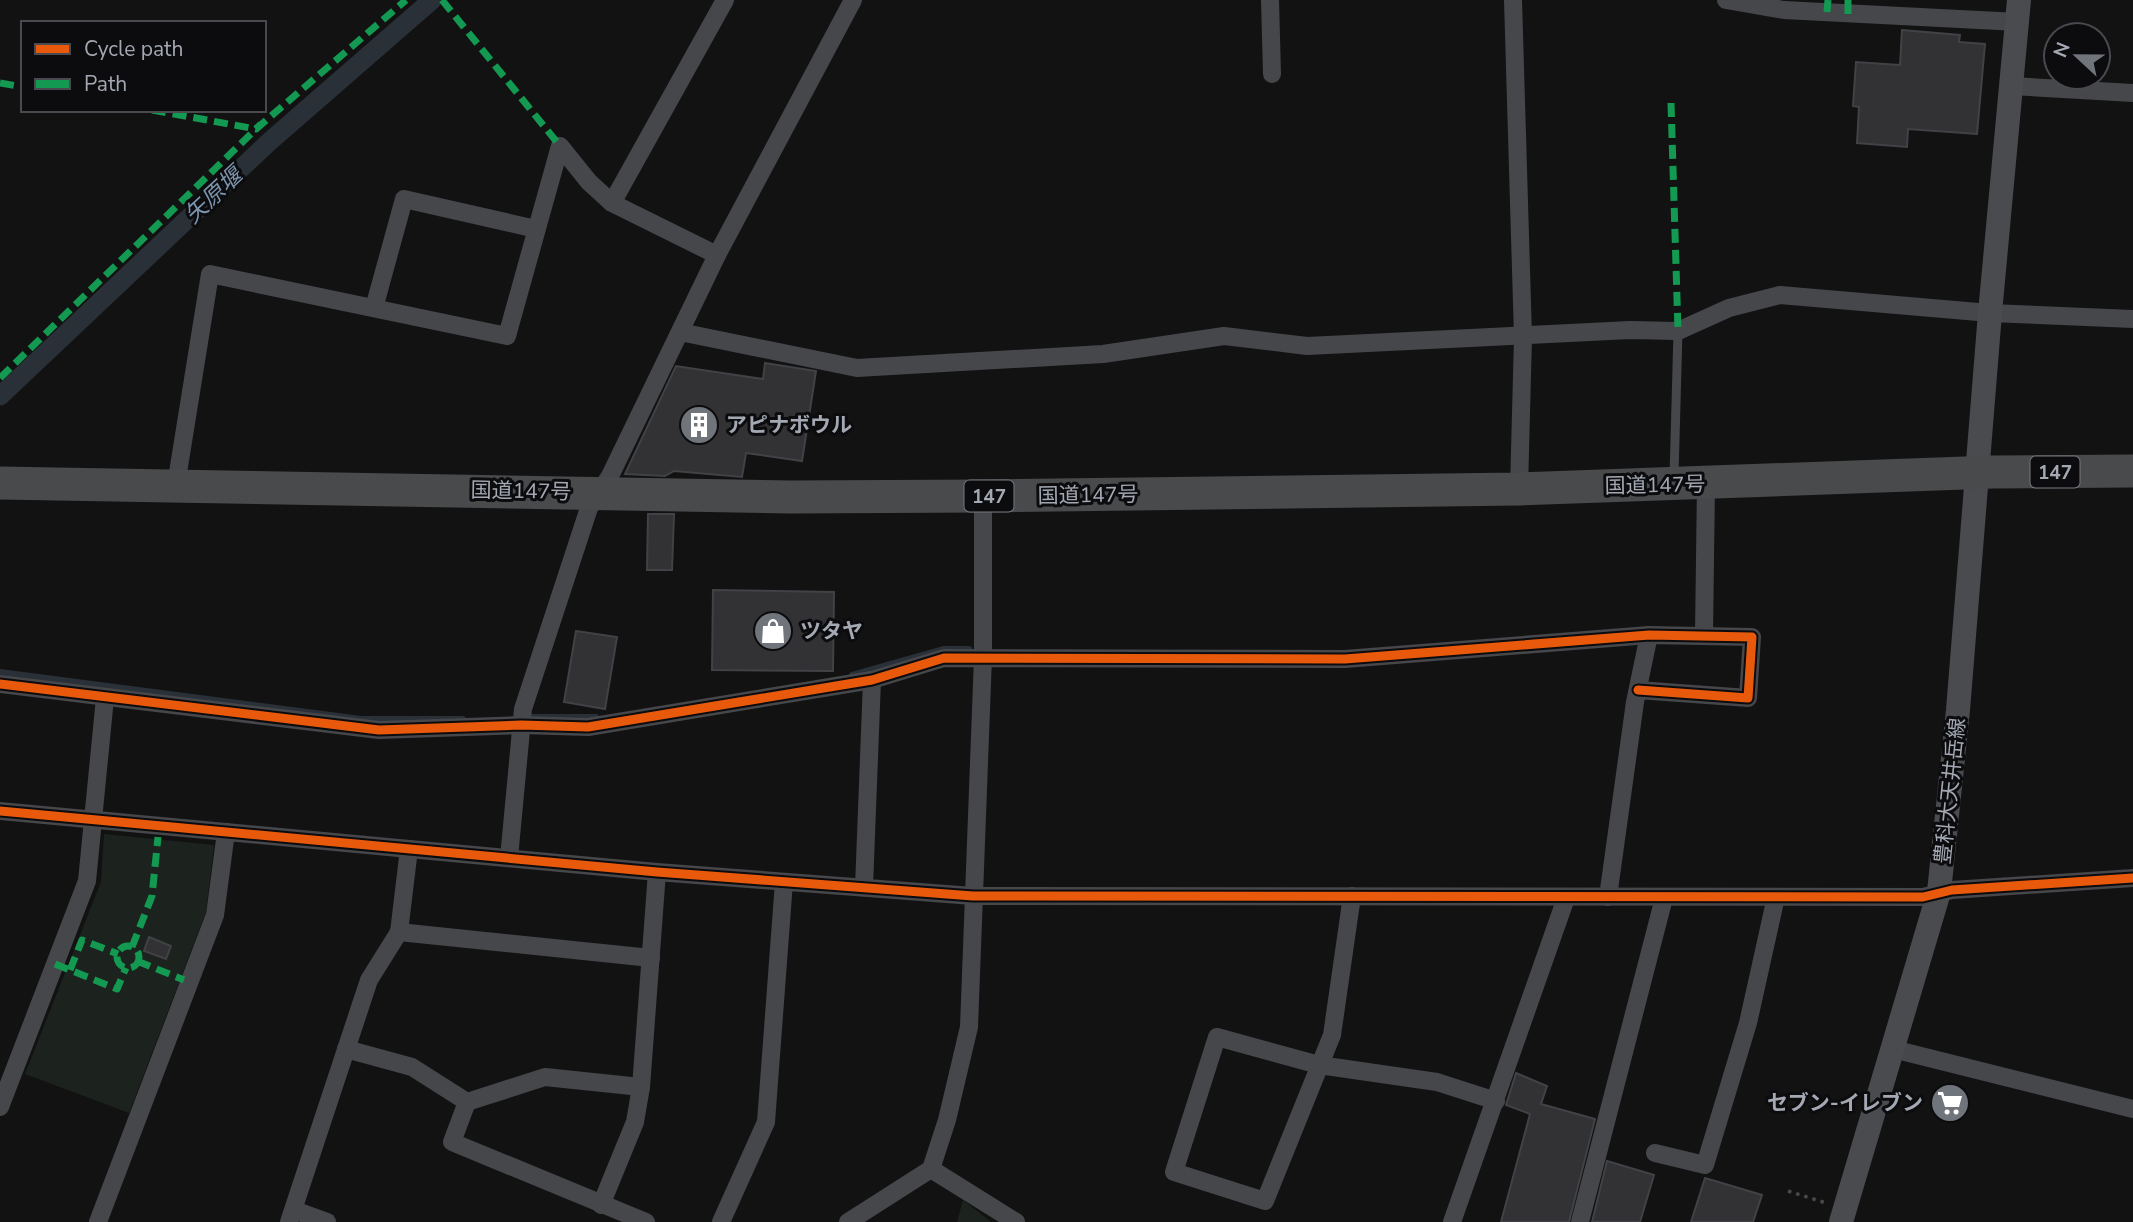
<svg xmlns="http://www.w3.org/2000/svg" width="2133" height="1222" font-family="'Nunito Sans','Noto Sans JP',sans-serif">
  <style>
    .green { fill: #1c221d }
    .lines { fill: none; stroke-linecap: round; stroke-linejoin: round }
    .stream { stroke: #293037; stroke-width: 6 }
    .canal { stroke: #293037; stroke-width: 19 }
    .building { fill: #323235; stroke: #414246; stroke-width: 2 }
    .path { stroke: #48494d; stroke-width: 3.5; stroke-dasharray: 3.5 5; stroke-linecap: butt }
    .lane { stroke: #46474b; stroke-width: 9 }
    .street { stroke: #46474b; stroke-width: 18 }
    .secondary { stroke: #4a4b4f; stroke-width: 24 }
    .highway { stroke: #484a4c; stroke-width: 33 }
    .quiet { stroke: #139951; stroke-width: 7; stroke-dasharray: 14 7; stroke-linecap: butt }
    .cycleway-casing { stroke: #0c0c0e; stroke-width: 13 }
    .cycleway { stroke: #e8590c; stroke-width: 9 }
    .labels { text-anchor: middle; stroke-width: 6; stroke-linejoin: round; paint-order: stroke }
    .shield { fill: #0c0c0e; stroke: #767982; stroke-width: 2 }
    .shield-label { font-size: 19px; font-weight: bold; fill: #a3a8b3 }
    .poi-label { font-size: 21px; font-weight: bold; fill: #a3a8b3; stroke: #0c0c0e; text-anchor: start }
    .street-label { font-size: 21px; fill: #a3a8b3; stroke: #0c0c0e }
    .water-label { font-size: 23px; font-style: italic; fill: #7b94ad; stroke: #0c0c0e }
  </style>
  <rect width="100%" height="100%" fill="#121212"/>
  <!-- green -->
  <g class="green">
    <path d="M104,834l110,11 -8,67 -77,201 -104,-39 76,-192z"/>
    <path d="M963,1200l28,22h-34z"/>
  </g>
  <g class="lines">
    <!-- stream -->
    <g class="stream">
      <path d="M0,672l361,47h102"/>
      <path d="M852,675l92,-26h25"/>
      <path d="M523,717h73"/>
    </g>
    <!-- canal -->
    <path class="canal" d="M0,396l269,-254 163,-142"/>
  </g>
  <!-- building -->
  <g class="building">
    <path d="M1902,30l58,5 -1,7 26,2 -8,90 -69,-5 -1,18 -50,-4 2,-36 -6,-1 3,-44 44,3z"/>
    <path d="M765,363l51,8 -14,90 -56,-8 -4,24 -68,-6 -9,5 -40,-2 51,-108 87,13z"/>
    <path d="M648,514h26l-2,56h-25z"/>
    <path d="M713,590l121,2 -1,79 -121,-1z"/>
    <path d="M576,631l41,6 -12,72 -41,-7z"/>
    <path d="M149,937l22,9 -5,13 -22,-8z"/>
    <path d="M1516,1073l31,13 -6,18 54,15 -26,103h-68l29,-108 -24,-9z"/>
    <path d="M1607,1161l47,14 -14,47h-48z"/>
    <path d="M1705,1178l57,17 -9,27h-62z"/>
  </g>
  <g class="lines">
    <!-- path -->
    <path class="path" d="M1788,1191l38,12"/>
    <!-- lane -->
    <path class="lane" d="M1674,476l4,-145"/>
    <!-- street -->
    <g class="street">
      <path d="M1270,0l2,74"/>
      <path d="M1513,0l10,337 -4,152"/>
      <path d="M1726,0l58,10 234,12"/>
      <path d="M2012,86l121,7"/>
      <path d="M612,203l113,-203"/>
      <path d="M374,308l30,-109 132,30"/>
      <path d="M680,332l177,36 246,-14 121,-18 83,10 323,-16 48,1 51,-23 51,-13 210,18 143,6"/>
      <path d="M176,485l34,-211 297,62 53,-190 29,36 23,21 105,52"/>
      <path d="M1704,634l2,-150"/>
      <path d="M0,684l379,46 142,-5 67,2 284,-47 72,-22 401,1 304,-24 103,2 -4,61 -110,-8"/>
      <path d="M0,811l657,61 316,24 950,1 29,-7 181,-12"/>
      <path d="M509,858l14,-149 66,-201 21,-32 107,-221 136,-255"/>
      <path d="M864,887l8,-207"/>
      <path d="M1352,896l-20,139 -67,166 -91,-29 43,-135 102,28 118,17 59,19"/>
      <path d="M1608,897l27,-195 14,-67"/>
      <path d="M399,932l252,26"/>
      <path d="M346,1049l66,18 55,35 -15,40 194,80"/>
      <path d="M1893,1049l240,60"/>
      <path d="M467,1102l78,-25 96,10"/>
      <path d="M0,1107l87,-226 18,-183"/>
      <path d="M1655,1153l50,12 43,-142 28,-126"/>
      <path d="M931,1169l85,53"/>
      <path d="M601,1205l34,-83 6,-35 16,-215"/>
      <path d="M294,1210l33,12"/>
      <path d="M98,1222l117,-307 11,-83"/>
      <path d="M289,1222l80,-242 30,-48 10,-83"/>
      <path d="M721,1222l45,-100 18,-240"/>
      <path d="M848,1222l83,-53 16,-49 22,-93 14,-370v-161"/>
      <path d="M1452,1222l114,-324"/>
      <path d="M1580,1222l84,-324"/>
    </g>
    <!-- secondary -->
    <path class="secondary" d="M1841,1222l98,-330 19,-182 32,-397 29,-313"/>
    <!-- highway -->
    <path class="highway" d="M0,483l790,14 193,-1 536,-7 473,-17 141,-1"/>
    <!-- quiet -->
    <g class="quiet">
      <path d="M442,0l118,146"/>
      <path d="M1848,0v14"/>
      <path d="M1827,12l1,-12"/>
      <path d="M0,83l23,4"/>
      <path d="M1671,103l7,228"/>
      <path d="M152,110l104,19 150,-129"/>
      <path d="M0,378l261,-254"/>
      <circle cx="128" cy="957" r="11"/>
      <path d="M132,947l20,-51 6,-59"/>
      <path d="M137,961l47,19"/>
      <path d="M55,964l62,25 9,-21"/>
      <path d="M70,970l12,-30 36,14"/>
    </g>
    <defs>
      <g id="cycleway">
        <path d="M0,684l379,46 142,-5 67,2 284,-47 72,-22 401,1 304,-24 103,2 -4,61 -110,-8"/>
        <path d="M0,811l657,61 316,24 950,1 29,-7 181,-12"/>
      </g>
    </defs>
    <!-- cycleway casing -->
    <use href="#cycleway" class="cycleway-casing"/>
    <!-- cycleway -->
    <use href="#cycleway" class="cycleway"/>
  </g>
  <!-- icons -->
  <defs>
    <symbol id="building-disc" viewBox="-11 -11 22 22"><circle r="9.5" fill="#70747b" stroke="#0c0c0e"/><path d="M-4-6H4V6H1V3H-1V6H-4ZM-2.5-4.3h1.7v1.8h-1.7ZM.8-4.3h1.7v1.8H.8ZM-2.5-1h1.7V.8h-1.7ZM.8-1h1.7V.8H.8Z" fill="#fff"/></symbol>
    <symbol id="shop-disc" viewBox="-11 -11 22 22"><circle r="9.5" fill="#70747b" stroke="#0c0c0e"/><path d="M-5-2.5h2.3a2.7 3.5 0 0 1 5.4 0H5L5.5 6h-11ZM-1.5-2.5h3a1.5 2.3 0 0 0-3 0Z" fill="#fff"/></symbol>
    <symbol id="supermarket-disc" viewBox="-11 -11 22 22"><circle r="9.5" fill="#70747b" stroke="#0c0c0e"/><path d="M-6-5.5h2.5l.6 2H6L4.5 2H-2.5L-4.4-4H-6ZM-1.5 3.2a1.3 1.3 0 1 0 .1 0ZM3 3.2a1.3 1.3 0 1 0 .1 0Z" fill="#fff"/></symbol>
  </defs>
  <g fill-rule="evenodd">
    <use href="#building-disc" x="677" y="403" width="44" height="44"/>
    <use href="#shop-disc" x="751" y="609" width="44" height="44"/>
    <use href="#supermarket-disc" x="1928" y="1081" width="44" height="44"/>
  </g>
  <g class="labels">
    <!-- shield labels -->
    <g class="shield">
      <rect x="2030.5" y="456.5" width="49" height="31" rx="5"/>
      <rect x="964.5" y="480.5" width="49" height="31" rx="5"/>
    </g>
    <g class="shield-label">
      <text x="2055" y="479">147</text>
      <text x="989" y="503">147</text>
    </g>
    <!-- poi labels -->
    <g class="poi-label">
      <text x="726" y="432">アピナボウル</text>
      <text x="800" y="638">ツタヤ</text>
      <text x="1923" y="1110" text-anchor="end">セブン-イレブン</text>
    </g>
    <!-- street labels -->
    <g class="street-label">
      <text transform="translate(1655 485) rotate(-1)" y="7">国道147号</text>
      <text transform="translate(521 491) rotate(1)" y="7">国道147号</text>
      <text transform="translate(1088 495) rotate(-1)" y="7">国道147号</text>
      <text transform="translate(1950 791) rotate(-84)" y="7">豊科大天井岳線</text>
    </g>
    <!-- water labels -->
    <g class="water-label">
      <text transform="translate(213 195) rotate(-43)" y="8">矢原堰</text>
    </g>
  </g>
  <!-- legend -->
  <rect x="21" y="21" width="245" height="91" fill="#0c0c0e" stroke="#484a50" stroke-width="2"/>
  <rect x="35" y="44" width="35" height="10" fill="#e8590c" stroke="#484a50" stroke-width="2"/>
  <text x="84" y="56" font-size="21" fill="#a3a8b3">Cycle path</text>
  <rect x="35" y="79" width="35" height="10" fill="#139951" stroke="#484a50" stroke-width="2"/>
  <text x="84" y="91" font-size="21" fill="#a3a8b3">Path</text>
  <!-- north arrow -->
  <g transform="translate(2077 56) rotate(292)"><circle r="33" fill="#0c0c0e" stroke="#484a50" stroke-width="2"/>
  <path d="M0-5L12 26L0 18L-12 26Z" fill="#70747b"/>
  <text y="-10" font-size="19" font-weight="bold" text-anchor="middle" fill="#a3a8b3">N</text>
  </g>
</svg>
